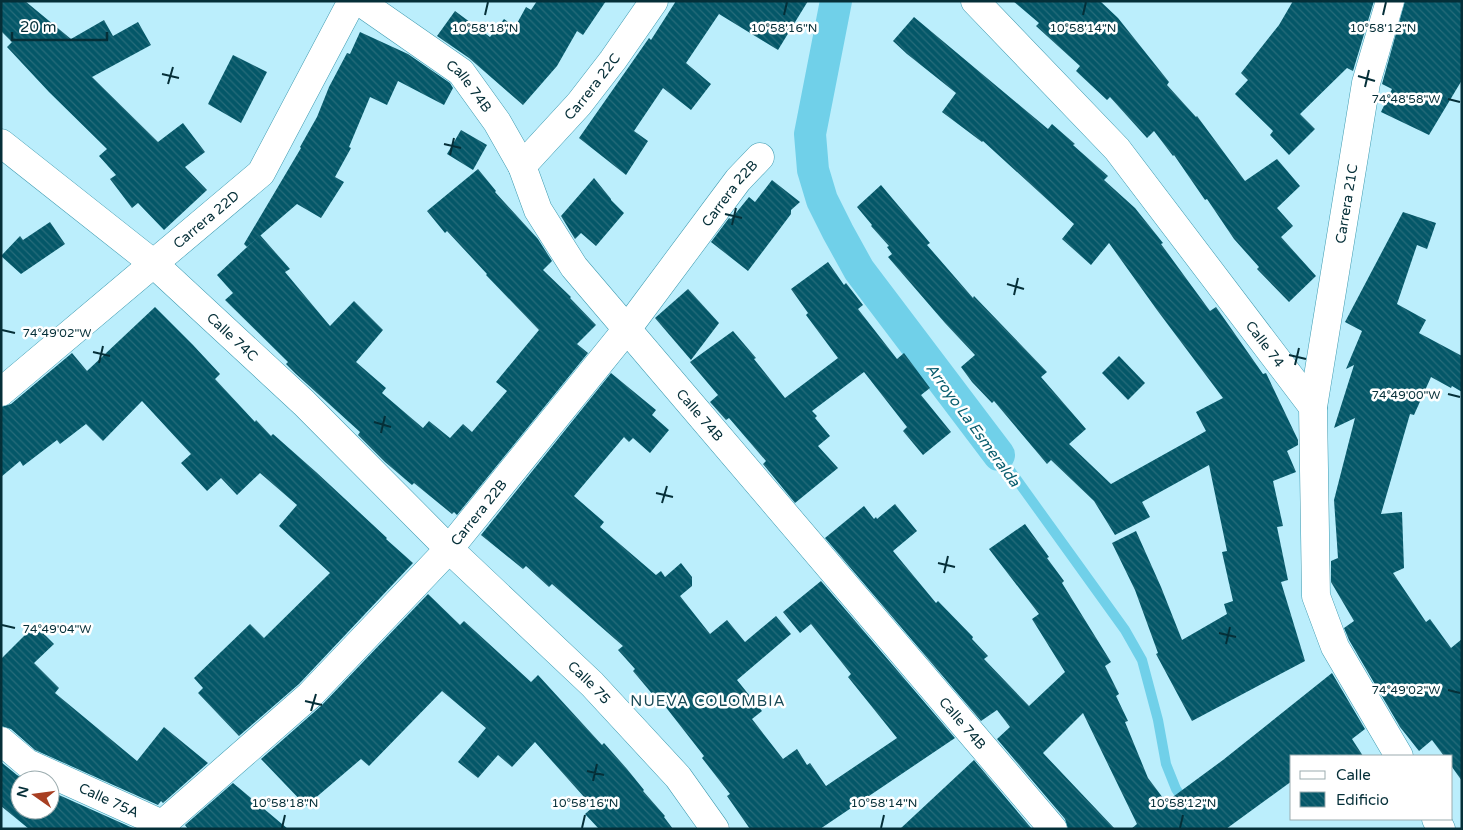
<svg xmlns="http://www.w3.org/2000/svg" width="1463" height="830" font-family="'Varela Round',sans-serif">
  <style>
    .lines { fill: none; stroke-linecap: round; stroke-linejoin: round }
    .stream { stroke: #70d0e9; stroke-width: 10 }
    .canal { stroke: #70d0e9; stroke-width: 32 }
    .building { fill: url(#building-back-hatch) }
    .street-casing { stroke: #3d9ab0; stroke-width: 29 }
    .street { stroke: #fff; stroke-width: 28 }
    .ticks { fill: none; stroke: #052f38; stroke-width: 2 }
    .labels { text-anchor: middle; stroke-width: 5; stroke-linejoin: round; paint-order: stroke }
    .street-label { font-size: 14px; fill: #052f38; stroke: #fff }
    .water-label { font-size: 15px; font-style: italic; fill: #0a5e6f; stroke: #fff }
    .neighbourhood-label { font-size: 15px; letter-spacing: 1px; fill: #1a4b57; stroke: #fff }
    .ticks-label { font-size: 12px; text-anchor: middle; fill: #052f38; stroke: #fff; stroke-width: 5; stroke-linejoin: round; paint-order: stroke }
  </style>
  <defs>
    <pattern id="building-back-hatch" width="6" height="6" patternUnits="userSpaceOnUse" patternTransform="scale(1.25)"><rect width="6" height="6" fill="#045768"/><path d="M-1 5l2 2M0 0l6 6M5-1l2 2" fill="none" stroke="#276c7a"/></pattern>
  </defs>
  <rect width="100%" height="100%" fill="#bbeefc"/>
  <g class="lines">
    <!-- stream -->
    <path class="stream" d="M999,455l126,175 17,30 16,60 8,44 10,25 10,15"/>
    <!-- canal -->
    <path class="canal" d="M836,1l-26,133 3,36 9,30 16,32 21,38 140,185"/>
  </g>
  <!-- building -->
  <g class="building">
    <path d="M1,1h24l46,38 33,-19 9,16 25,-14 13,23 -59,32 66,65 25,-19 22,29 -20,15 22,23 -43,40 -26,-27 -6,5 -22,-29 6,-4 -17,-19 8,-7 -58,-57 -42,-45 5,-5 -11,-11z"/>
    <path d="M537,1h69l-23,34 -6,-4 -20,35 -34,39 -54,-47 -32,-22 18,-25 35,26 14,-18 11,8 11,-20 5,3z"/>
    <path d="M676,1h132l-30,49 -59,-36 -33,49 25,21 -20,26 -28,-22 -29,43 14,10 -22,34 -47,-37 70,-100 2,2z"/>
    <path d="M1013,1h87l18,17 51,64 -2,3 29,32 1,-1 48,65 32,-22 23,27 -23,22 16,18 -12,11 35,39 -27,26 -32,-33 2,-2 -25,-28 -27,-40 -2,1 -31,-45 -1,1 -19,-25 -7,7 -37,-41 -3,3 -31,-29 4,-5 -44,-40 3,-3z"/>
    <path d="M1293,1h81l-21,70 -6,-3 -47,46 15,15 -26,26 -19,-20 3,-4 -38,-37 13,-14 -7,-7 38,-48z"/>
    <path d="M1405,1h57v79l-33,55 -48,-23 11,-23 -10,-5z"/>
    <path d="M914,17l134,112 4,-5 23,20 -2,1 35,31 -4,4 31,28 28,35 -2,1 49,67 6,-4 47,67 3,-1 32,67v5l-11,6 9,21 -23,9 10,45 -6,1 11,53 -7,2 24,79 -113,60 -36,-67 2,-1 -23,-63 -23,-47 24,-12 25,56 21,53 45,-26 -3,-10 9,-3 -11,-49 5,-1 -18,-86 -67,37 8,15 -35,18 -21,-34 -43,-41 -4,4 -53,-63 -2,2 -20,-21 -11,-15 14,-12 -30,-32 -57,-66 4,-3 -5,-7 2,-1 -18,-20 1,-1 -15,-18 24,-22 49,58 -3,2 46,53 1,-2 73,76 -6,5 45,52 -17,15 42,40 95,-53 -10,-19 27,-14 -66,-88 -48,-67 -18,22 -29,-26 12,-15 -91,-83 -1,1 -40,-30 14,-19 -49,-39 -14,-13z"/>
    <path d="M360,32l48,22 42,29 3,5 -9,17 -46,-24 -11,24 -17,-8 -21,50 2,1 -16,29 9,5 -23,36 -24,-14 -50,43 -3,-3 57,-96 -1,-1 17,-30 12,-30 18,-34 3,1z"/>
    <path d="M233,55l34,17 -26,51 -33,-19z"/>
    <path d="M461,130l26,15 -14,25 -26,-16z"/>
    <path d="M478,169l18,22 -1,1 43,47 14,22 -9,9 28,27 -1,1 26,27 -19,19 11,9 -131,162 -3,-3 -2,2 -38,-31 -2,2 -27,-23 -27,-27 2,-3 -64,-58 -10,-10 2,-2 -63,-62 8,-7 -16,-18 43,-40 30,34 -5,3 45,54 24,-25 29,29 -27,32 30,26 -4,5 41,35 6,-7 21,17 13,-14 9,8 35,-41 -11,-9 43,-52 -53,-55 1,-1 -40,-43 -2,2 -18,-22z"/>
    <path d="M594,178l17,21v1l13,13 -28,33 -15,-13 -6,6 -14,-23z"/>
    <path d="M772,180l28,22 -9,8v4l-43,57 -37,-29 18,-24 2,1 18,-22 6,5z"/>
    <path d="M1403,212l33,11 -9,26 -10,-4 -20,59 29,16 -7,13 43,23v36l-10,-6 -1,2 -20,-11 -17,38 -4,-1 -29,100 21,-2 2,56 -11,5 33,49 4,-3 21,29 11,-9v142l-10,-14v-11h-8l-12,-16 -13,11 -19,-24 -51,-87 -5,-12 10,-7 -23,-39v-21l7,-3 -4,-58 21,-82 -21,10 20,-63 -8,4 16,-38 -17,-9z"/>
    <path d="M50,222l15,22 -44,30 -20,-18 19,-20 3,4z"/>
    <path d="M828,262l16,23 2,-2 17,22 -5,4 39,50 7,-6 26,35 -9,7 30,37 -28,23 -20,-24 4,-4 -43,-55 -52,39 5,5 -2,2 15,18 -12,10 20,22 -43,35 -32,-39 3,-3 -37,-43 -3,2 -16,-18 8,-7 -28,-33 43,-31 23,27 -2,1 31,39 53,-40 -32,-43 2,-2 -17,-24z"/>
    <path d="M688,289l31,34 -28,37 -36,-42z"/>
    <path d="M155,307l38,38 27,29 -5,5 40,43 1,-2 15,16 2,-2 43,38 71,66 -1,1 27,24 -114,121 -60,52 -41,-43 5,-5 -9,-10 56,-54 14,14 66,-65 -51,-47 18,-21 -37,-32 -23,22 -16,-17 -14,13 -26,-28 10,-9 -49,-53 -39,40 -17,-17 -26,20 -3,-4 -34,26 -3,-5 -19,16v-70l10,-3 61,-51 15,18z"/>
    <path d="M1119,356l26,27 -17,17 -26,-27z"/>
    <path d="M611,373l45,37 -4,5 17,15 -19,23 -17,-15 -4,4 -5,-5 -50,59 30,26 -4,5 56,48 5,-4 4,6 16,-14 11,14v9l-12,10 30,38 17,-14 18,22 31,-26 15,18 -54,46 25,31 -10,8 31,40 14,-10 10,16 3,-2 16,23 71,-48 -49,-61 3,-3 -40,-50 -11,9 -17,-21 38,-31 134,157 -135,91h-70l-23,-33 3,-2 -28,-36 2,-2 -43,-55 -2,1 -26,-31 2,-2 -17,-19 5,-4 -71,-62 -3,3 -23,-21 -3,3 -42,-34z"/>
    <path d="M895,504l22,27 -24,20 43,52 2,-2 35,36 -1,2 16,17 -4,3 45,47 36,-34 -33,-53 7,-5 -50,-65 36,-25 24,33 -2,1 17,23 -2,2 49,79 -6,4 14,28 -3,2 12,25 -3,1 23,56 18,24 57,-42 109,-87 33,56 -13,10 11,17h-71v25l-66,48h-95l6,-5 -54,-111 -40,40 72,76h-47l-3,-10 -68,-80 13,-12 -13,-17 -16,11 -156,-183 39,-32 10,13 2,-2 1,2z"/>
    <path d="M428,594l32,31 4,-4 67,61 7,-7 64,70 2,-2 23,26 17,21 -1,1 22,25 -1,1 9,12h-74l-14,-15 8,-7 -58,-65 -23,25 -14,-12 -20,23 -20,-16 28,-34 -44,-37 -73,75 -8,-7 -55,47 -45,-47 60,-53z"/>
    <path d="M35,625l19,19 -20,19 25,25 -4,5 82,68 27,-34 44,36 -45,40 -2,-2 -3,4 -123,-55 -24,-21 -10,-3v-67z"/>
    <path d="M974,760l58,69h-132z"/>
    <path d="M1,762l16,13 10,5h-7v30h30v-19l85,38h-106l-28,-23z"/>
    <path d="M233,783l55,46h-100l-3,-4z"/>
  </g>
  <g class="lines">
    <defs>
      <g id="street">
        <path id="s1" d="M359,1l102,71 36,50 25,44 16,44 36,57 479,562"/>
        <path id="s2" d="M975,1l142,148 196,258 3,189 19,51 64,109"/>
        <path id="s3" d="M1,143l153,121 150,139 145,146 143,135 86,93 37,52"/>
        <path id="s4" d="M522,166l57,-62 34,-44 41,-59"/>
        <path id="s5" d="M1,392l260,-219 91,-172"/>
        <path id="s6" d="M1313,407l53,-324 24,-82"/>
        <path id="s7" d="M1,741l26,22 135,61 4,5"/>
        <path d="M1436,819l5,10"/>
        <path id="s8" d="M157,829l153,-134 139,-146 178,-220 111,-149 22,-23"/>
      </g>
    </defs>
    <!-- street casing -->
    <use href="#street" class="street-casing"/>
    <!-- street -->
    <use href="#street" class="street"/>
  </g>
  <!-- ticks -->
  <path class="ticks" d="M485,15l3,-13M784,15l3,-13M1083,15l3,-13M1383,15l3,-13M162,74l17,4M1358,76l17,5M168,84l5,-17M1365,87l4,-17M1448,99l12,3M444,144l17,4M450,155l4,-17M725,214l17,4M732,225l4,-17M1007,284l17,5M1014,295l4,-17M2,330l13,3M93,352l17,4M1289,355l17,4M99,363l4,-17M1295,365l4,-17M1448,394l12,3M374,422l17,5M381,433l4,-17M656,493l17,4M662,503l5,-17M938,563l17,4M944,573l4,-17M2,625l13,3M1219,633l17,4M1226,644l4,-17M1448,690l12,3M305,701l17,4M311,711l5,-17M587,771l17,4M593,781l4,-17M282,828l3,-13M582,828l3,-13M881,828l3,-13M1180,828l3,-13"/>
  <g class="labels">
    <!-- street labels -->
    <g class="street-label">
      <text dy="5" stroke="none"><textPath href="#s4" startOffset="106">Carrera 22C</textPath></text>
      <text dy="5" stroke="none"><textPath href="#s1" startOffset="140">Calle 74B</textPath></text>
      <text dy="5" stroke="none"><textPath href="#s8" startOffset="858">Carrera 22B</textPath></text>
      <text dy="5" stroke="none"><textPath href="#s6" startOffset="206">Carrera 21C</textPath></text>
      <text dy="5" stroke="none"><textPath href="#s5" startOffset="268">Carrera 22D</textPath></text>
      <text dy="5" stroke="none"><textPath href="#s3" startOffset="302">Calle 74C</textPath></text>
      <text dy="5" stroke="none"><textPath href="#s2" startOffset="450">Calle 74</textPath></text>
      <text dy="5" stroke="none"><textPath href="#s1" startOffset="545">Calle 74B</textPath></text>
      <text dy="5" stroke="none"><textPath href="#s8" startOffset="452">Carrera 22B</textPath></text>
      <text dy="5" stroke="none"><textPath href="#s3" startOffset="799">Calle 75</textPath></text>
      <text dy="5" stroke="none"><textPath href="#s1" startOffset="950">Calle 74B</textPath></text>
      <text dy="5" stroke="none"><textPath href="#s7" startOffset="124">Calle 75A</textPath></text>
    </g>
    <!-- water labels -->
    <g class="water-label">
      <text transform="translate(973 425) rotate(54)" y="5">Arroyo La Esmeralda</text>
    </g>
    <!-- neighbourhood labels -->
    <g class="neighbourhood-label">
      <text x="708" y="706">NUEVA COLOMBIA</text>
    </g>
  </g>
  <g class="ticks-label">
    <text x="485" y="32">10°58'18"N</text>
    <text x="784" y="32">10°58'16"N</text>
    <text x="1083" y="32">10°58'14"N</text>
    <text x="1383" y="32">10°58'12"N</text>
    <text x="1406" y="103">74°48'58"W</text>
    <text x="57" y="337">74°49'02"W</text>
    <text x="1406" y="399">74°49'00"W</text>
    <text x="57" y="633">74°49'04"W</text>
    <text x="1406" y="694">74°49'02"W</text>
    <text x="285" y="807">10°58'18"N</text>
    <text x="585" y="807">10°58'16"N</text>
    <text x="884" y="807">10°58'14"N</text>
    <text x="1183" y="807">10°58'12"N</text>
  </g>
  <!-- border -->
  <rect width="1463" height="830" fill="none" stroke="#052f38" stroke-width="5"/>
  <!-- legend -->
  <rect x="1290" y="755" width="162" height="65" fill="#ffffff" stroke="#9bacaf"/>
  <rect x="1300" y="771" width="25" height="8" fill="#ffffff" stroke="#9bacaf"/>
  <text x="1336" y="780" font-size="15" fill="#052f38">Calle</text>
  <rect x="1300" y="792" width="25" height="15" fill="url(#building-back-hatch)" stroke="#9bacaf"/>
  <text x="1336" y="805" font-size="15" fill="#052f38">Edificio</text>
  <!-- north arrow -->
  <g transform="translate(35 795) rotate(284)"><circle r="24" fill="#ffffff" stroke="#9bacaf"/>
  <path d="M0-4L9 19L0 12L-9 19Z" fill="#a83f22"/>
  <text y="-8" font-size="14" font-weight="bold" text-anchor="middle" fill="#052f38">N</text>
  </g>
  <!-- scale -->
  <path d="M12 32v8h95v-8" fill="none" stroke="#052f38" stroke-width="2.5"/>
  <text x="20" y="32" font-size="15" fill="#052f38" stroke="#ffffff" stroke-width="4" paint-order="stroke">20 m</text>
</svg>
